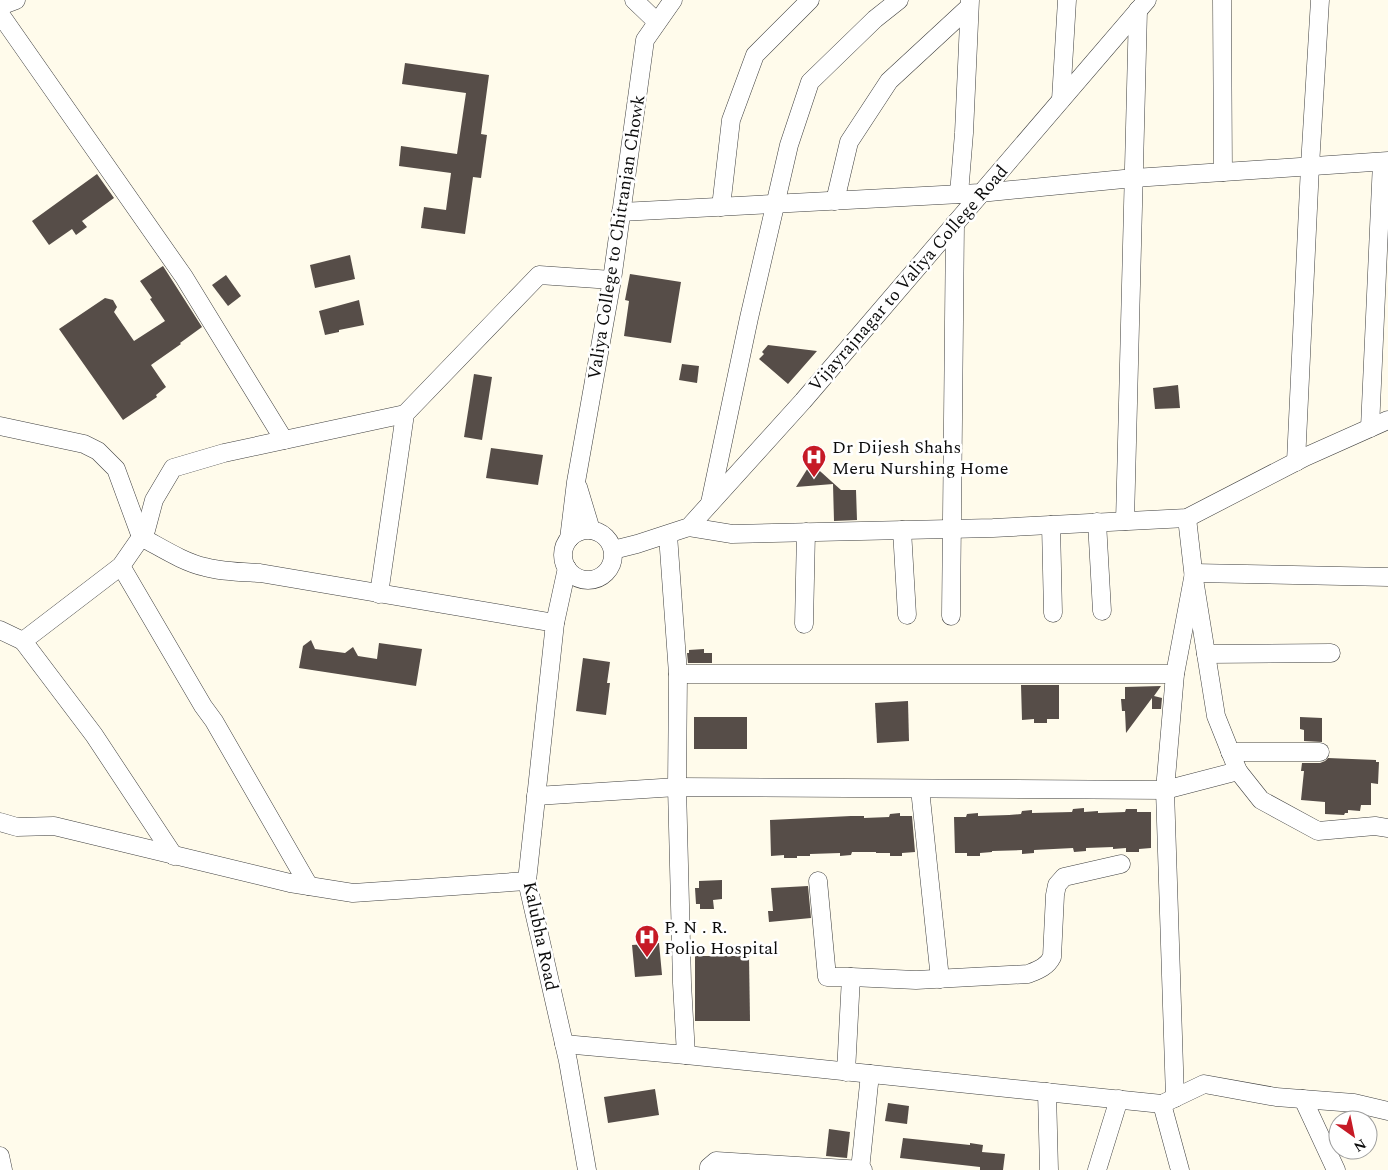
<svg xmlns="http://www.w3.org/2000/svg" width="1388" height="1170" font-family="Spectral,serif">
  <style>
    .building { fill: #564d48 }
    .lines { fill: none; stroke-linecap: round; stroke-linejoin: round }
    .minor-casing { stroke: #3f3f3f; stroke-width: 19 }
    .minor { stroke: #fff; stroke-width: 18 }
    .labels { text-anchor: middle; stroke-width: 5; stroke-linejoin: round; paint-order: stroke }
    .street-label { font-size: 18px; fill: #0c0c0c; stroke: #fff }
    .poi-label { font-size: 18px; fill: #0c0c0c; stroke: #fff; text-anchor: start }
  </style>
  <rect width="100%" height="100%" fill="#fffbeb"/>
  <!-- building -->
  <g class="building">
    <path d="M405,63l84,12 -8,59 6,1 -6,43 -8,-1 -8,57 -44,-6 3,-21 22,3 5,-37 -52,-7 2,-20 56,8 9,-61 -64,-9z"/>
    <path d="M97,174l17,24 -32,23 5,6 -11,8 -4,-6 -23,16 -17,-24z"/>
    <path d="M350,255l5,24 -40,9 -5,-23z"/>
    <path d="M163,266l39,61 -22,16 1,1 -30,21 15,22 -10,8 1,2 -34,23 -64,-91 46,-31 8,2 4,7 -3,5 20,29 31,-20 -15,-22 2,-1 -12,-17z"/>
    <path d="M630,274l51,8 -10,61 -47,-7 5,-35 -4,-1z"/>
    <path d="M226,275l15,21 -13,10 -16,-21z"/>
    <path d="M359,300l5,25 -25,5v2l-14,3 -6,-24z"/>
    <path d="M768,345l49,6 -29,33 -29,-25 5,-5 -2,-2z"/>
    <path d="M682,364l17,2 -2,17 -18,-3z"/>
    <path d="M474,374l18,3 -10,63 -18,-3z"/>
    <path d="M1178,385l2,23 -25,1 -2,-21z"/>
    <path d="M491,448l52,7 -5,30 -52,-7z"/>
    <path d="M811,463l30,27h15l1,30 -23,1 -1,-37 -37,3z"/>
    <path d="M311,640l4,9 30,4 8,-6 5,9 19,3 2,-16 43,6 -6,37 -117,-18 4,-22z"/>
    <path d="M704,649v4h8v10h-24l-1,-10h2v-3z"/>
    <path d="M583,658l27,4 -3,21h3l-4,32 -30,-4z"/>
    <path d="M1021,685h38v34h-12v4h-13v-4l-12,1z"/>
    <path d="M1161,686l-7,10 8,2 -1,11h-9v-11l-26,35 -1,-22h-3l-1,-12h4v-12z"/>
    <path d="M908,701l1,40 -32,2 -2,-40z"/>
    <rect x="694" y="717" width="53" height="32"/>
    <path d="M1300,717l22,1v24l-18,-1v-11l-4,-1z"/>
    <path d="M1328,758l48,2v2h3l-1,22 -7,-1v22h-10l-1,6 -12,-1v3h-3l-1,2 -19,-1v-12l-24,-2 3,-29h-3l1,-8h18l5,-2z"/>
    <path d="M1084,808v4l14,-1v2l27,-1 1,-3h11v3h14v36l-12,1v3h-13v-4l-13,1v-2l-27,1v3l-12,1 -1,-4 -39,2v3l-12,1v-4l-30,1v1l-12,1v3h-13v-3h-12l-1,-36h12l1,-3 11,-1v3l31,-1 12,-1 1,-3 10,-1v3l40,-1 1,-3z"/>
    <path d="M900,813v3h12l3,36 -13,1v3h-12v-3h-14v-1h-24l-1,3 -11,1v-3l-30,1v2h-13v2h-13v-3l-13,1 -1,-36 81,-4h13v2l25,-1 1,-3z"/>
    <path d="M722,880v19l-9,1 1,9h-14v-5h-4l-1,-16h4v-7z"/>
    <path d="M808,886l3,32 -42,4 -1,-11h5l-2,-23z"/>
    <path d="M659,943l3,32 -27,2 -3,-32z"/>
    <path d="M695,956h54l1,65h-55z"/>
    <path d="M655,1089l4,26 -51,8 -4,-26z"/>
    <path d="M888,1103l21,3 -2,18 -22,-3z"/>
    <path d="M829,1129l21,3 -3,26 -21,-2z"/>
    <path d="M903,1138l67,7v-2l13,2 -1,7 23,2 -2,16h-23v-3l-80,-9z"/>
  </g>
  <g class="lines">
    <defs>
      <g id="minor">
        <path d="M634,0l23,22"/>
        <path d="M1222,0l1,172"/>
        <path d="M0,6l16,-6"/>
        <path d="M0,14l184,263 100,163"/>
        <path d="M1061,100l6,-100"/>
        <path d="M959,194l5,-61 6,-133"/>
        <path d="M835,201l14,-59 40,-61 80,-74"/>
        <path d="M721,207l10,-87 24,-65 55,-55"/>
        <path d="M621,212l359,-19 154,-15 254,-17"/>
        <path d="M0,426l84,18 14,7 18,18 25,68c21,11 42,25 64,30 18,5 37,5 55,6l295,50"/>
        <path d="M1370,428l12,-266"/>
        <path d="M1296,462l14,-296 10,-166"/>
        <path d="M578,487l13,43"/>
        <path d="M710,503l39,-185 40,-173 21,-63 65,-63 24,-19"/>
        <path d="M1187,518l7,61 22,137 22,55 23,29 57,31 57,-5 13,2"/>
        <path d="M1125,521l13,-511"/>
        <path d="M1097,522l5,89"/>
        <path d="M1051,525l2,88"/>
        <path d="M689,527l43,7 261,-6 194,-10 118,-61 83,-37"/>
        <path d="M902,530l5,85"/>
        <circle cx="588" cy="555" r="25"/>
        <path d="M569,539l7,-57 36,-202 33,-240 28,-40"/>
        <path d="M613,550l24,-6 52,-17 114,-126 344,-401"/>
        <path d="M121,566l82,140 11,15 95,165"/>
        <path d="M567,568l-12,55 -28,258 41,180 19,109"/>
        <path d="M379,594l26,-180 134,-139 73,5"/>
        <path d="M951,616l4,-393"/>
        <path d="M804,624l2,-92"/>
        <path d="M0,630l23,11"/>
        <path d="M1206,654l125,-1"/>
        <path d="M678,674h497"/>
        <path d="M1230,752h90"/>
        <path d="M920,789l20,190"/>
        <path d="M536,796l141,-9 488,3 73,-19"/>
        <path d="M0,822l17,5 37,-1 236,57 63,10 174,-12"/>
        <path d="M174,856l-80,-121 -71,-94 98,-75 25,-36 8,-30 19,-32 51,-15 181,-39"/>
        <path d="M818,881l9,96h24l-5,95"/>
        <path d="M851,977l65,3 112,-6c10,-4 19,-7 24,-17l3,-62 2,-10 7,-8 57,-13"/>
        <path d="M564,1044l122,11 -4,-72 -5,-196 1,-113 -10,-139"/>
        <path d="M686,1055l476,49 42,-20 72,13 78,6 34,8"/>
        <path d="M1047,1092l2,78"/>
        <path d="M1175,1098l-10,-308 10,-116 19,-101 194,4"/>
        <path d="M1303,1099l33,71"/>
        <path d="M1162,1104l18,66"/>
        <path d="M0,1156l3,14"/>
        <path d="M709,1170v-3l7,-6 147,9"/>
        <path d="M860,1170l10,-96"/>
        <path d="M1097,1170l22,-71"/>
      </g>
    </defs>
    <!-- minor casing -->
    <use href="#minor" class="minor-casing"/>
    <!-- minor -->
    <use href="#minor" class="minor"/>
  </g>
  <!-- icons -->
  <defs>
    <symbol id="hospital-pin" viewBox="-11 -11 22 30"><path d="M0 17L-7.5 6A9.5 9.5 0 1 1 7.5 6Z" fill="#c61a26" stroke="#fff"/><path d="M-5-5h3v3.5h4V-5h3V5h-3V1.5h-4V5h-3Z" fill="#fff"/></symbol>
  </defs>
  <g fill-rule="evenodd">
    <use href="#hospital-pin" x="800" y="443" width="28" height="38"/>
    <use href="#hospital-pin" x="633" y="923" width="28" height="38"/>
  </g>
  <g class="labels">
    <!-- street labels -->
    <g class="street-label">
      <text transform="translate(616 237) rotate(-81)" y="6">Valiya College to Chitranjan Chowk</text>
      <text transform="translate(908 278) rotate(-49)" y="6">Vijayrajnagar to Valiya College Road</text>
      <text transform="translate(541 936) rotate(78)" y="6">Kalubha Road</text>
    </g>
    <!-- poi labels -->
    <g class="poi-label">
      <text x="832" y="453">Dr Dijesh Shahs<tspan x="832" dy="21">Meru Nurshing Home</tspan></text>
      <text x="664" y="933">P. N . R.<tspan x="664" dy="21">Polio Hospital</tspan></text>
    </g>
  </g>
  <!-- north arrow -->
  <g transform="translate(1353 1135) rotate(147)"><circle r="24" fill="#ffffff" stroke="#9e9e9e"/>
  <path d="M0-4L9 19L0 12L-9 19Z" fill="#c61a26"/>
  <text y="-8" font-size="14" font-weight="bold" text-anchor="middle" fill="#0c0c0c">N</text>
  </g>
</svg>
